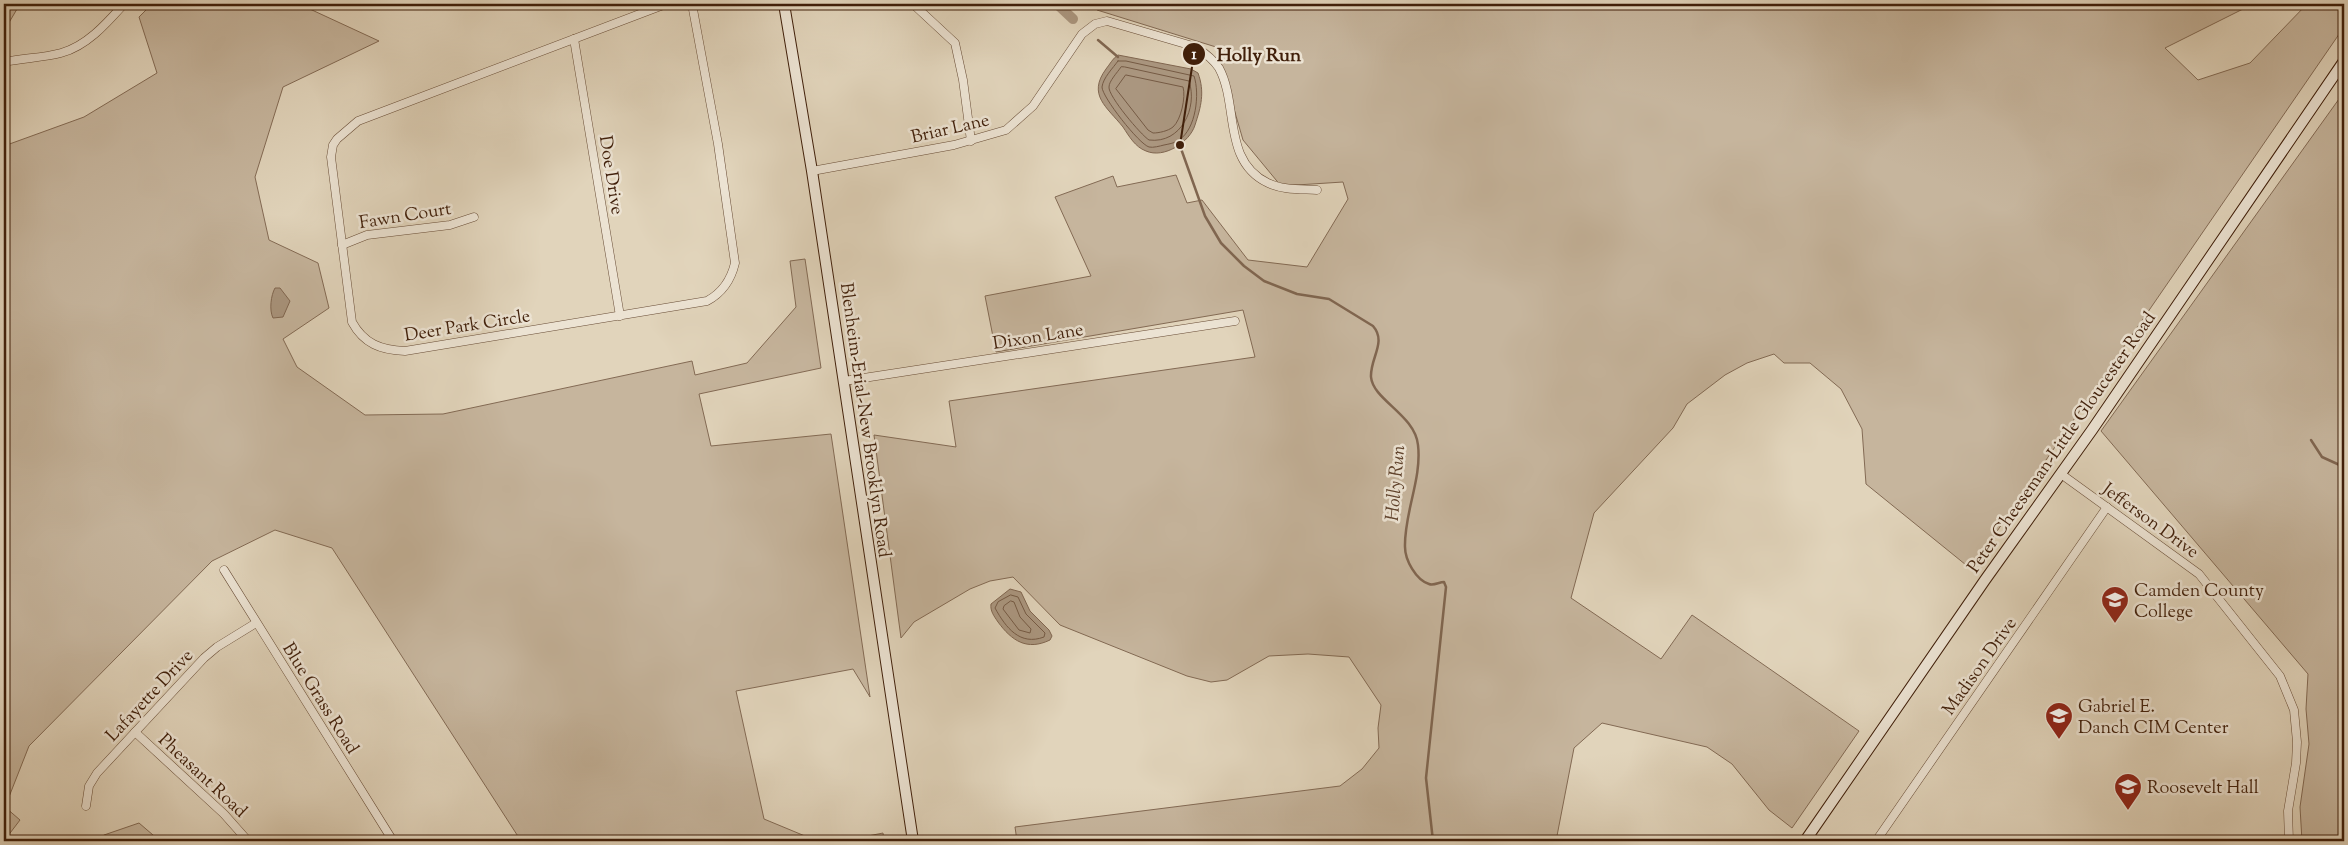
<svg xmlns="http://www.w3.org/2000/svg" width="2348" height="845" font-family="'Sorts Mill Goudy',serif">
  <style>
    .green { fill: #c6b59d; stroke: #836a54 }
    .water { fill: #aa967f; stroke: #806650 }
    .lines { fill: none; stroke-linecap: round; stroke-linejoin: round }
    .shore { stroke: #755a44; stroke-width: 1 }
    .stream { stroke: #806650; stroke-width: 2.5 }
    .canal { stroke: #aa967f; stroke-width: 10 }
    .street-casing { stroke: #684c36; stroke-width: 9 }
    .secondary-casing { stroke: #401f0a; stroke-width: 12 }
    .street { stroke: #ece3d3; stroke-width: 8 }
    .secondary { stroke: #ece3d3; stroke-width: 10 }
    .labels { text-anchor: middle; stroke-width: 5; stroke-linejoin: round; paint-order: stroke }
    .street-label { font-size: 18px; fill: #401f0a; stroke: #ece3d3 }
    .poi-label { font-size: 18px; fill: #401f0a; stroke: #ece3d3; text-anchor: start }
    .water-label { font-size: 19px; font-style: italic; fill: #60432d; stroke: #ece3d3 }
    .leader { fill: none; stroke: #401f0a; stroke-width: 2 }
    .callout-dot { fill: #401f0a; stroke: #ece3d3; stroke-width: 2 }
    .mark-label { font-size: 15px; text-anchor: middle; font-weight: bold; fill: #fff }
    .callout-label { font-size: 19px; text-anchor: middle; font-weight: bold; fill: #401f0a; stroke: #ece3d3; stroke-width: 5; stroke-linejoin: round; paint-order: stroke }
  </style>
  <rect width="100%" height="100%" fill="#e1d4bb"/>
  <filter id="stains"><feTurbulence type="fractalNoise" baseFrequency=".004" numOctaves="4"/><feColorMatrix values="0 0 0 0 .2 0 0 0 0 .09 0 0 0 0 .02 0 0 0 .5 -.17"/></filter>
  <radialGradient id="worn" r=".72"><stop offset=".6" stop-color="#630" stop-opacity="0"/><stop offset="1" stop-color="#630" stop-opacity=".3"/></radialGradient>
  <!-- green -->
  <g class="green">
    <path d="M4,4h16l-16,27z"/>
    <path d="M152,4h147l80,37 -96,46 -28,90 14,63 49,23 11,45 -46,31 14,28 68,48 78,-1 249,-53 3,14 52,-12 49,-56 -6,-46 15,-2 16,109 -122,26 12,52 120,-12 39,263 -17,-28 -117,22 28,128 53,22h-296l-189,-293 -57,-18 -63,31 -183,185 -24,61 15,13 -16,21v-695l80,-29 73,-44 -18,-56z"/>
    <path d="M1091,4h1162l-88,44 33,32 52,-17 57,-59h28l9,4v19l-373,542 -105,-85 -4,-55 -21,-40 -31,-26h-26l-10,-9 -27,9 -22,12 -38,29 -14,24 -79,85 -23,85 90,61 31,-44 167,116 -67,97 -23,-18 -37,-46 -25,-17 -105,-24 -28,25 -18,93h-539l-2,-14 325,-41 22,-17 17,-21 -1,-20 3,-23 -32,-48 -41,-3 -39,2 -42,24 -16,2 -24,-6 -127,-51 -47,-48 -23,4 -20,8 -56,33 -13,16 -27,-203 82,12 -7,-46 306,-44 -12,-47 -247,42 -11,-56 106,-20 -36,-79 58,-21 4,11 59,-12 11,28 15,-3 46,60 59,7 41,-68 -5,-17 -62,4 -38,-46 -27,-93 -119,-37z"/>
    <path d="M2344,92v749h-42l-2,-34 9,-63 -3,-35 2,-35 -207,-243z"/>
    <path d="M139,823l21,18h-63l7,-6z"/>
    <path d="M883,833l1,8h-41z"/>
  </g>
  <!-- water -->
  <g class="water">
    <path d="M1118,55l73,14 7,4c7,19 3,34 -3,52 -5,17 -31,34 -49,26 -11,-4 -17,-15 -23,-24 -16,-20 -36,-32 -17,-58 4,-5 7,-11 12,-14z"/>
    <path d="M275,288h5l10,13 -7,16 -10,1c-4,-8 -2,-23 2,-30z"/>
    <path d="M1010,589l11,3 9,19 19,19 3,6 -2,4c-23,11 -38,1 -52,-18 -4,-6 -8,-11 -7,-18z"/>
  </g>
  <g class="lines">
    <!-- shore -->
    <g class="shore">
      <path d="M1118,61h8l68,15c6,18 2,53 -15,64 -4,3 -10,4 -15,5 -4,1 -11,3 -15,2 -10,-3 -47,-50 -47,-60 1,-9 11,-19 16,-26z"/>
      <path d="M1125,67l64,14c9,27 -8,63 -40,59 -8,-5 -41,-44 -40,-53 0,-6 8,-14 12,-20z"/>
      <path d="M1126,75l57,12c3,10 -2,33 -10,40 -5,4 -14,6 -20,6l-5,-3 -32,-41z"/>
      <path d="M1011,595l7,2 8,17 19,19 -1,4c-24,9 -38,-9 -49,-29l3,-6z"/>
      <path d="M1011,601l3,1 6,15 11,12 -1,4 -11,-3 -16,-21 1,-3z"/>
    </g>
    <!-- stream -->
    <g class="stream">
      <path d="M1098,40l20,17"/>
      <path d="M1179,143l26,73 16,27 23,23 20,15 33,13 32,5 44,27c14,16 -3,32 -2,51 2,23 44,38 47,68 4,34 -14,68 -13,102 0,13 11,33 24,37 5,2 10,-2 15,-2l2,5 -20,191 7,63"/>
      <path d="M2311,440l11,17 22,10"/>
    </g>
    <!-- canal -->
    <path class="canal" d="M1057,4l16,15"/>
    <defs>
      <g id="street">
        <path d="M666,4l-308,117 -21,18 -4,6 -2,12 21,165c12,22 29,28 53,29l302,-50c15,-8 24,-21 28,-38l-17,-119 -26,-140"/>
        <path d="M913,4l42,39 8,37 8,61"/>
        <path d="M574,39l46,277"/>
        <path d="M4,62c19,-4 38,-4 57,-9 26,-7 46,-30 63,-49"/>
        <path d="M812,171l142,-26 52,-15 27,-24 49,-72 13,-10 12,-3 89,26c9,6 17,12 23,21 20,37 3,93 49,115 14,7 33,6 49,7"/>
        <path d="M342,245l25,-10 83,-10 24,-8"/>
        <path d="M844,381l391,-60"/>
        <path d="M2061,474l138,100 81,102 14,34 3,32 -1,21 -8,48 1,30"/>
        <path d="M224,570l169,271"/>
        <path d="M135,732l89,82 24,27"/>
        <path d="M86,806l3,-20 8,-13 107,-115 13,-11 39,-24"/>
        <path d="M1876,841l231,-334"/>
      </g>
      <g id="secondary">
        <path d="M784,4l28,167 101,670"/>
        <path d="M1805,841l180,-261 107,-150 252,-369"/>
      </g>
    </defs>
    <!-- street casing -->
    <use href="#street" class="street-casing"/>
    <!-- secondary casing -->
    <use href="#secondary" class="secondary-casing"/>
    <!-- street -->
    <use href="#street" class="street"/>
    <!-- secondary -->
    <use href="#secondary" class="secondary"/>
  </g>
  <!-- icons -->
  <defs>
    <symbol id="university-pin" viewBox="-11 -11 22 30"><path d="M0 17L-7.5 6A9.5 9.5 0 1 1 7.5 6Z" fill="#8f2418" stroke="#ece3d3"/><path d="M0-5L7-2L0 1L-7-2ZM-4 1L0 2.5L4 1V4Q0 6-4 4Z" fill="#fff"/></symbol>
  </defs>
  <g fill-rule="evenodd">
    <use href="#university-pin" x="2099" y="584" width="32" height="43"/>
    <use href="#university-pin" x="2043" y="700" width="32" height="43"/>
    <use href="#university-pin" x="2112" y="771" width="32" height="43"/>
  </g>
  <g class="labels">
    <!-- street labels -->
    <g class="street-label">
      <text transform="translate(950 128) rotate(-13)" y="6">Briar Lane</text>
      <text transform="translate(612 175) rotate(81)" y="6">Doe Drive</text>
      <text transform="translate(405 215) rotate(-9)" y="6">Fawn Court</text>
      <text transform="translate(467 325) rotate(-9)" y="6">Deer Park Circle</text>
      <text transform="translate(1038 336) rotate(-9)" y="6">Dixon Lane</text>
      <text transform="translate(866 420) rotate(82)" y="6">Blenheim-Erial-New Brooklyn Road</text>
      <text transform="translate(2061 442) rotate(-55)" y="6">Peter Cheeseman-Little Gloucester Road</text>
      <text transform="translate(2151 520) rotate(36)" y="6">Jefferson Drive</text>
      <text transform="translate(1979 666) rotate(-55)" y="6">Madison Drive</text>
      <text transform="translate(149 695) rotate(-47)" y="6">Lafayette Drive</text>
      <text transform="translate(321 698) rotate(58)" y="6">Blue Grass Road</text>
      <text transform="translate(203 775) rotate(43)" y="6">Pheasant Road</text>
    </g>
    <!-- poi labels -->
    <g class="poi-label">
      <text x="2134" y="596">Camden County<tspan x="2134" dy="21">College</tspan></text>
      <text x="2078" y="712">Gabriel E.<tspan x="2078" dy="21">Danch CIM Center</tspan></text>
      <text x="2147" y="793">Roosevelt Hall</text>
    </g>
    <!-- water labels -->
    <g class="water-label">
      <text transform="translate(1394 483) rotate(-85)" y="7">Holly Run</text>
    </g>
  </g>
  <!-- callouts -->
  <path class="leader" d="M1180 145L1194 54"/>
  <g class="callout-dot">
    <circle cx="1180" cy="145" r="5"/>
    <circle cx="1194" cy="54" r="12"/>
  </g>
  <g class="mark-label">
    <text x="1194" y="59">1</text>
  </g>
  <g class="callout-label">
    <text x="1259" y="61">Holly Run</text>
  </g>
  <!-- margin -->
  <rect width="2348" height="845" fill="none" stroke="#e1d4bb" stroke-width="20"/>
  <rect x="5" y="5" width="2338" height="835" fill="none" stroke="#401f0a" stroke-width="2.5"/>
  <rect x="10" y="10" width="2328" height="825" fill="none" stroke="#401f0a"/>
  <rect width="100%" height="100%" filter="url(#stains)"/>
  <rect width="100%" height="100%" fill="url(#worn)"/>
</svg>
